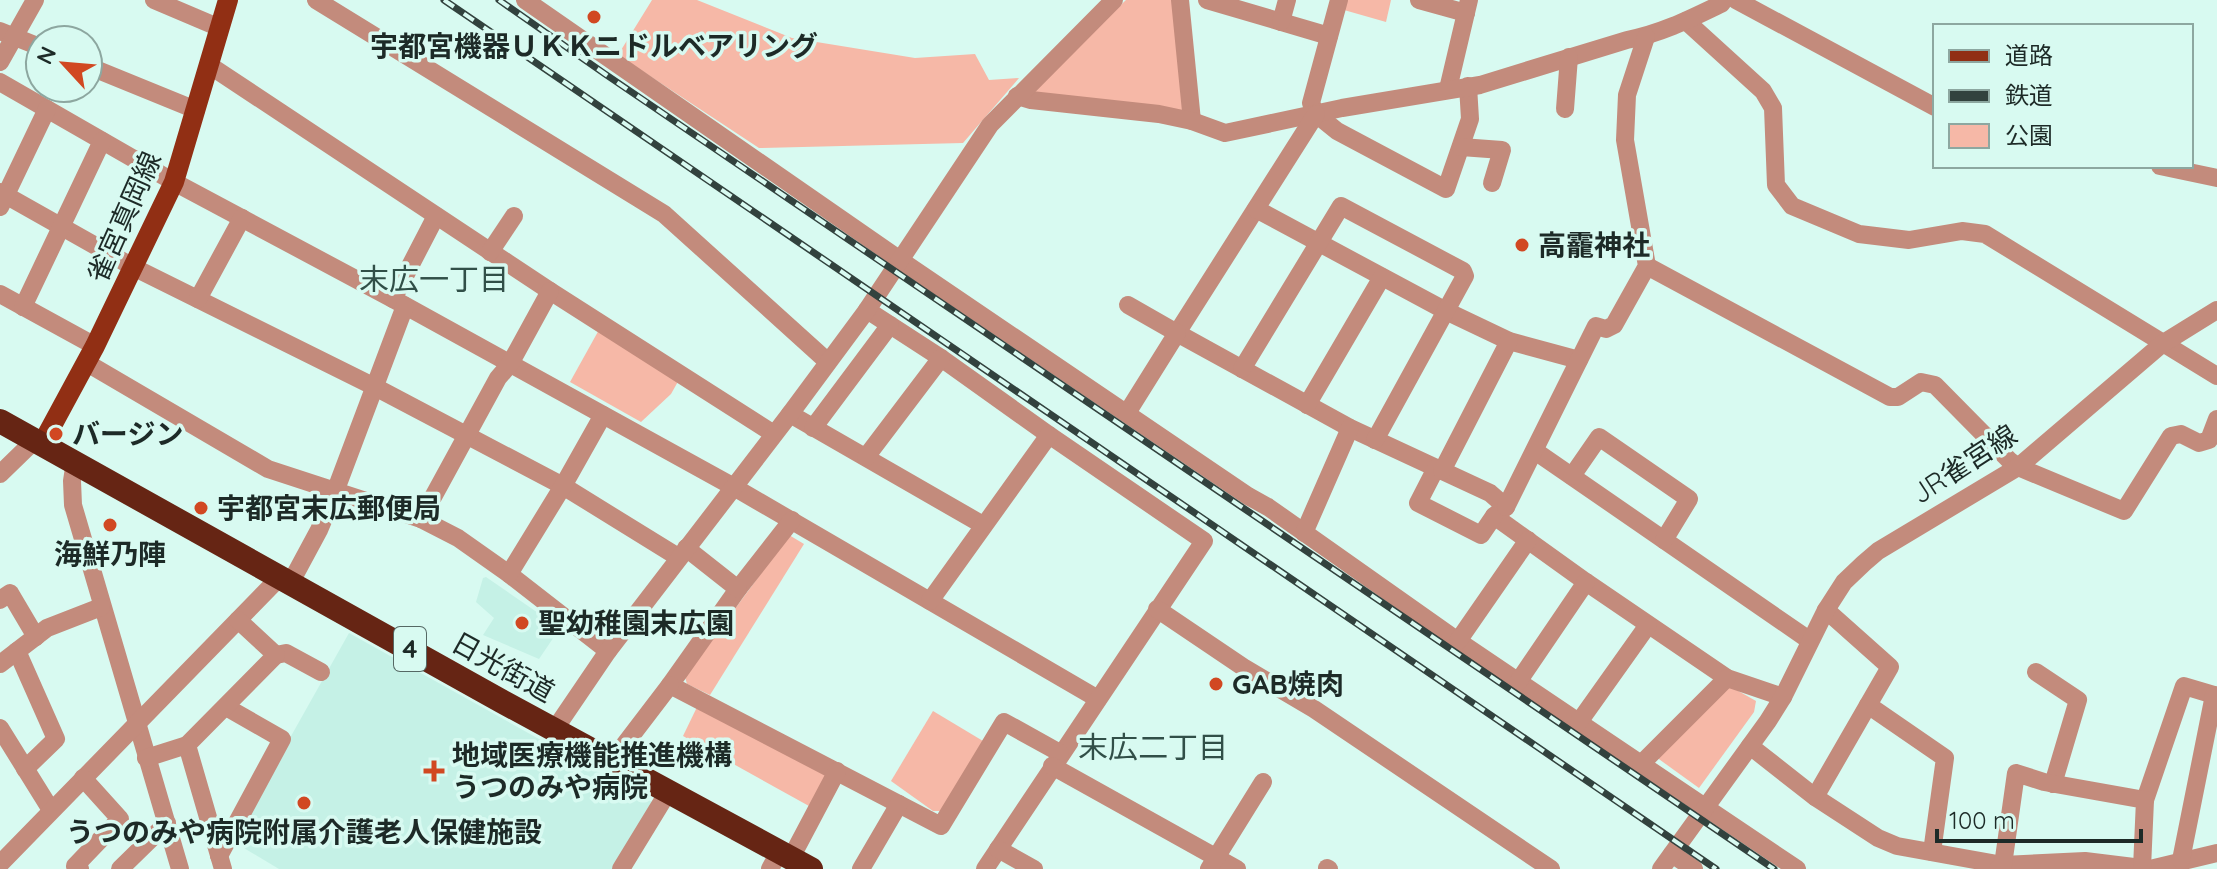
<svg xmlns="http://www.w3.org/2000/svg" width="2217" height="869" font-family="Quicksand,'Noto Sans JP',sans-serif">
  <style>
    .built { fill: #c5f1e6 }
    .green { fill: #f6b8a7 }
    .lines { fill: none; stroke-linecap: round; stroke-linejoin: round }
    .minor { stroke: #c38b7c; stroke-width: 18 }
    .major { stroke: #912f14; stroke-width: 20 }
    .highway { stroke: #662514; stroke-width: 24 }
    .rail-casing { stroke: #32423e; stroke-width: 7 }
    .rail { stroke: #d8faf1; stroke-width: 4; stroke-dasharray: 12; stroke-linecap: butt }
    .poi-dot { fill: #d14822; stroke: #d8faf1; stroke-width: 3 }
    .labels { text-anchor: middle; stroke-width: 7; stroke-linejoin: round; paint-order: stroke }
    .shield { fill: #d8faf1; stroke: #556864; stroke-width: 2 }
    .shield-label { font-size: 26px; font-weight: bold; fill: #1d2a27 }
    .poi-label { font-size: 28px; font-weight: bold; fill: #1d2a27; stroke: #d8faf1; text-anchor: start }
    .street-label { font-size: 28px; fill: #1d2a27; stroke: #d8faf1 }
    .neighbourhood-label { font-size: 30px; fill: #314f48; stroke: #d8faf1 }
  </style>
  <rect width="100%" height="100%" fill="#d8faf1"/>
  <!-- built -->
  <g class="built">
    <path d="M486,577l74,51 -21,31 -56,-24 11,-17 -18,-16 7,-24z"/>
    <path d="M349,633l303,169 -38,67h-335l-47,-28z"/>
  </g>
  <!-- green -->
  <g class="green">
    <path d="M652,0h45l95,38 123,20 60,-4 14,26 30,-2 -56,65 -204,5 -141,-93z"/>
    <path d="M1126,0h49l13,113 -158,-21z"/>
    <path d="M1347,0h44l-5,22 -42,-12z"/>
    <path d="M600,328l80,50 -9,16 -30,28 -71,-40z"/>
    <path d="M789,535l15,9 -94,151 -23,-11 -2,-7z"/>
    <path d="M1726,684l30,17 -2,11 -55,76 -43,-31z"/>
    <path d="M698,705l131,65 -20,36 -126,-70z"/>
    <path d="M933,711l50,30 -41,70h-9l-42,-30z"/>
  </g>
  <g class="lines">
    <!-- minor -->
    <g class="minor">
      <path d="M154,0l66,28"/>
      <path d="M316,0l348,214 164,148"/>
      <path d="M525,0l375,260 348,236 20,11 190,134 339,228"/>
      <path d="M1180,0l12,121"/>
      <path d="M1207,0l122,36"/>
      <path d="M1339,0l-28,103 5,11 21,17 109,58 24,-70 -2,-33"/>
      <path d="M1419,0l47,13"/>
      <path d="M1736,0l199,107"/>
      <path d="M1686,21l77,70 10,17 3,77 16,21 67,28 50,6 53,-9 23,3 232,142"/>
      <path d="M1281,22l6,-22"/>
      <path d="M0,31l40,16"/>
      <path d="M0,62l35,-62"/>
      <path d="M209,65l341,226 224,143"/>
      <path d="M88,66l108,44"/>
      <path d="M0,82l174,100 219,117 339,187 366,213"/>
      <path d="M1448,89l21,-89"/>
      <path d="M1017,96l14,4 128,14 33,7 33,12 117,-25 138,-23 147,-45c33,-6 63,-21 94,-36l3,-4"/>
      <path d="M1565,109l4,-52"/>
      <path d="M1316,114l-139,219 173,95 140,65 16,14 -12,9 92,66 141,96 56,19"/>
      <path d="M1461,147l41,3 -10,33"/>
      <path d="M2160,166l57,12"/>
      <path d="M0,192l133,75 242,120 188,99 115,71"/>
      <path d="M0,207l47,-98"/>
      <path d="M1256,209l190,102 63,30 70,19"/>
      <path d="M490,252l24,-36"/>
      <path d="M1647,266l243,131h8l23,-15 14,3 75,76 8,6 106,44 47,-75 10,-2 18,9 10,-3 8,-21"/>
      <path d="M0,294l95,52"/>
      <path d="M198,299l44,-81"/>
      <path d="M393,299l43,-83"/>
      <path d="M23,307l79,-166"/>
      <path d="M867,310l74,48 108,77 155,106 -219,328"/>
      <path d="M87,363l181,106 153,50 37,19 51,36 99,77"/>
      <path d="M1242,369l99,-163 122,65 2,5 -90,164"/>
      <path d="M1307,405l75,-128"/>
      <path d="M1127,413l50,-80 -49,-28"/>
      <path d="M790,414l193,111"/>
      <path d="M813,428l77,-103"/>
      <path d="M1535,451l274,189"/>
      <path d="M866,457l75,-99"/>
      <path d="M75,462l-3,19 1,24 107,364"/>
      <path d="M1436,468l-18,35 63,32 13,-19"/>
      <path d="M1442,471l67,-130"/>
      <path d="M0,474l35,-34"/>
      <path d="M1572,476l27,-39 90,62 -25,41"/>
      <path d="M1506,507l90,-181 10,3 8,-4 33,-59 -22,-126 2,-45 19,-58"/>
      <path d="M421,519l77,-141 12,-14 40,-73"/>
      <path d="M792,520l-54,69 -68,96 271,141 63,-104 56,31"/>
      <path d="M1304,533l46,-105"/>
      <path d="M686,548l52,41"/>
      <path d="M509,574l54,-88 40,-71"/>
      <path d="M291,582l28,-52 16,-38 70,-186"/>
      <path d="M0,600l10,-7 26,44"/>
      <path d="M930,601l119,-166"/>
      <path d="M1157,609l86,58 71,42 237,160"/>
      <path d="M1458,641l70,-101"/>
      <path d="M17,651l39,88 -31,30"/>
      <path d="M276,655l10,-2 35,19"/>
      <path d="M0,664l47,-36 54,-21"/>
      <path d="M2036,672l42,28 -25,84"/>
      <path d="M1518,682l68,-100"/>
      <path d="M1868,705l77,53 -13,94"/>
      <path d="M1579,722l69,-97"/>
      <path d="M0,728l51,82"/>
      <path d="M555,729l53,-78 182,-237 77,-104 123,-185 124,-125"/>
      <path d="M1750,746l65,51 63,41 19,8 106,19 82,-4 65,8 67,-16"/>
      <path d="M146,758l41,-13"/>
      <path d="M612,761l58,-76"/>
      <path d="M1641,764l86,-86"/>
      <path d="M1052,766l185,103"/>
      <path d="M1815,797l75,-130 -64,-57"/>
      <path d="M2145,800l39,-114 33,10"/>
      <path d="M998,849l36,20"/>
      <path d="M1672,854l22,15"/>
      <path d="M219,856l63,-117 -56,-32"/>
      <path d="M791,858l46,-87"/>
      <path d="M2181,860l33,-165"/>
      <path d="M0,864l281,-288"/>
      <path d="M1327,868l2,1"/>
      <path d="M80,869l-5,-3 45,-47 -37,-41"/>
      <path d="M120,869l47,-46"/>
      <path d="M223,869l-36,-124 89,-90 -38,-35"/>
      <path d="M621,869l47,-77"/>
      <path d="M770,869l9,-17"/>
      <path d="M861,869l38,-65"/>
      <path d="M1209,869l54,-87"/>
      <path d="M1661,869l107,-148 15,-24 43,-87 18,-28 20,-19 14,-12 140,-84 144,-123 55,-34"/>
      <path d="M1998,869l5,-4 13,-92 28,9 101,18 -3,68"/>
    </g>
    <!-- major -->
    <path class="major" d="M42,444l53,-98 79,-164 54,-182"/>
    <!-- highway -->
    <path class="highway" d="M0,421l503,281 308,167"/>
    <defs>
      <g id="rail">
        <path d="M444,0l1272,869"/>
        <path d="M499,0l106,74 1169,795"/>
      </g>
    </defs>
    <!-- rail casing -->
    <use href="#rail" class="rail-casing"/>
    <!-- rail -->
    <use href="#rail" class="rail"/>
  </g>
  <!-- markers -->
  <g class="poi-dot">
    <circle cx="594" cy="17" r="8"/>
    <circle cx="1522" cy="245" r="8"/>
    <circle cx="56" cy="434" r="8"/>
    <circle cx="201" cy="508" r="8"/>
    <circle cx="110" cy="525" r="8"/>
    <circle cx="522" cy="623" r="8"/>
    <circle cx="1216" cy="684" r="8"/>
    <path d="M430 759h8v8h8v8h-8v8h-8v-8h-8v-8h8z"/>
    <circle cx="304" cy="803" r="8"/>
  </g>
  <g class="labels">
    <!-- shield labels -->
    <rect class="shield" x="394" y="627" width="32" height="44" rx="6"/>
    <g class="shield-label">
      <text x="410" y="658">4</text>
    </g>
    <!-- poi labels -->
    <g class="poi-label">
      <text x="594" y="56" text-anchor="middle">宇都宮機器ＵＫＫニドルベアリング</text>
      <text x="1538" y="255">高靇神社</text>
      <text x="72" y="444">バージン</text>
      <text x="217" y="518">宇都宮末広郵便局</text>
      <text x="110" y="564" text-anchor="middle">海鮮乃陣</text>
      <text x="538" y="633">聖幼稚園末広園</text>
      <text x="1232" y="694">GAB焼肉</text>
      <text x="452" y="765">地域医療機能推進機構<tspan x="452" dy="32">うつのみや病院</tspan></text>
      <text x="304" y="842" text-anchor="middle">うつのみや病院附属介護老人保健施設</text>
    </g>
    <!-- street labels -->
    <g class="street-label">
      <text transform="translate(124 217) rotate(-66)" y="10">雀宮真岡線</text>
      <text transform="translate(1964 464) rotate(-33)" y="10">JR雀宮線</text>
      <text transform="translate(503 667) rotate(29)" y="10">日光街道</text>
    </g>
    <!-- neighbourhood labels -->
    <g class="neighbourhood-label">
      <text x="434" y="290">末広一丁目</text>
      <text x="1153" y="758">末広二丁目</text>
    </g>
  </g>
  <!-- legend -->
  <rect x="1933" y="24" width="260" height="144" fill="#d8faf1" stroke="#8da7a0" stroke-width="2"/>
  <rect x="1949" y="50" width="40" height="12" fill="#912f14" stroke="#8da7a0" stroke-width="2"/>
  <text x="2005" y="64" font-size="24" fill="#1d2a27">道路</text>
  <rect x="1949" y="90" width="40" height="12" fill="#32423e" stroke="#8da7a0" stroke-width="2"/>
  <text x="2005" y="104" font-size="24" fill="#1d2a27">鉄道</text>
  <rect x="1949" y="124" width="40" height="24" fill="#f6b8a7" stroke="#8da7a0" stroke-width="2"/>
  <text x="2005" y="144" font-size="24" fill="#1d2a27">公園</text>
  <!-- north arrow -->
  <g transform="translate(64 64) rotate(296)"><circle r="38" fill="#d8faf1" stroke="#8da7a0" stroke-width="2"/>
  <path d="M0-6L14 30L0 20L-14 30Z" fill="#d14822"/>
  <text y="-12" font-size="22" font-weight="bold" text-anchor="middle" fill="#1d2a27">N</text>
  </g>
  <!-- scale -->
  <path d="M1937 829v12h204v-12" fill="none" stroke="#1d2a27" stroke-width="4"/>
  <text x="1949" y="829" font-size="24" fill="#1d2a27" stroke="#d8faf1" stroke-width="6" paint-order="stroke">100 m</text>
</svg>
